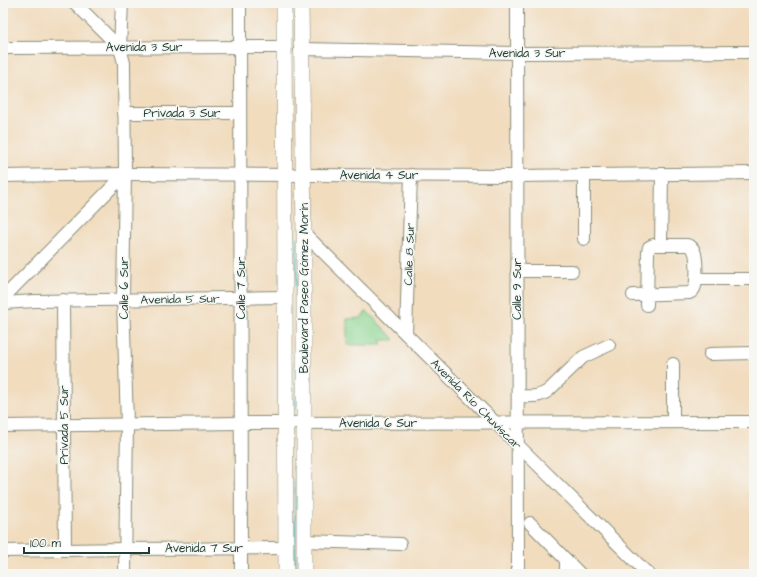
<svg xmlns="http://www.w3.org/2000/svg" width="757" height="577" font-family="'Architects Daughter',sans-serif">
  <style>
    .green { fill: #8bd591; stroke: #558962 }
    .lines { fill: none; stroke-linecap: round; stroke-linejoin: round }
    .stream { stroke: #4dbbc4; stroke-width: 2.5 }
    .minor-casing { stroke: #888c79; stroke-width: 14 }
    .major-casing { stroke: #888c79; stroke-width: 16 }
    .minor { stroke: #fff; stroke-width: 12 }
    .major { stroke: #fff; stroke-width: 15 }
    .labels { text-anchor: middle; stroke-width: 3; stroke-linejoin: round; paint-order: stroke }
    .street-label { font-size: 12px; fill: #1f3d34; stroke: #f6f6f2 }
  </style>
  <rect width="100%" height="100%" fill="#f6f6f2"/>
  <filter id="ink" filterUnits="userSpaceOnUse"><feTurbulence type="fractalNoise" baseFrequency=".025" numOctaves="2"/><feDisplacementMap in="SourceGraphic" scale="8" xChannelSelector="R" yChannelSelector="G"/><feConvolveMatrix kernelMatrix="1 2 1 2 8 2 1 2 1" color-interpolation-filters="sRGB"/></filter>
  <filter id="wash" filterUnits="userSpaceOnUse"><feTurbulence type="fractalNoise" baseFrequency=".012" numOctaves="4" result="noise"/><feDisplacementMap in="SourceGraphic" scale="16" xChannelSelector="R" yChannelSelector="G"/><feGaussianBlur stdDeviation="0.9" result="paint"/><feColorMatrix in="noise" values="0 0 0 0 0 0 0 0 0 0 0 0 0 0 0 0 0 1.4 0 .05"/><feComposite in="paint" operator="in"/></filter>
  <g filter="url(#wash)">
    <rect width="100%" height="100%" fill="#f1dcbe"/>
    <!-- green -->
    <path class="green" d="M367,311l28,29h-14v5h-34v-26l14,-1z"/>
    <g class="lines">
      <!-- stream -->
      <g class="stream">
        <path d="M296,409l1,-171"/>
        <path d="M295,574l1,-134"/>
      </g>
    </g>
  </g>
  <g filter="url(#ink)">
    <g class="lines">
      <defs>
        <g id="minor">
          <path d="M75,3l45,45"/>
          <path d="M122,3l-2,45 4,15 1,111 -2,126 4,124 -2,150"/>
          <path d="M240,3l1,571"/>
          <path d="M517,3l1,571"/>
          <path d="M3,48l281,-1"/>
          <path d="M300,49l217,4 237,-1"/>
          <path d="M124,113h116"/>
          <path d="M584,175v64"/>
          <path d="M3,176l122,-2 392,2 237,-3"/>
          <path d="M304,233l344,341"/>
          <path d="M661,245l1,-71"/>
          <path d="M517,271h55"/>
          <path d="M696,279h58"/>
          <path d="M633,295l56,-2c3,-1 5,-3 6,-7 2,-6 2,-30 -1,-35 -1,-4 -4,-5 -7,-6h-34l-4,2 -1,5 -1,53"/>
          <path d="M3,298l122,-124"/>
          <path d="M63,300l2,250"/>
          <path d="M3,303l32,-2 250,-4"/>
          <path d="M406,334l5,-159"/>
          <path d="M710,354l44,-1"/>
          <path d="M673,364v58"/>
          <path d="M518,396c11,0 20,2 30,-5l35,-34 26,-12"/>
          <path d="M3,426l238,-3 513,-1"/>
          <path d="M530,523l50,51"/>
          <path d="M304,541l96,3"/>
          <path d="M3,551l122,-2 161,-1"/>
          <path d="M566,574v-14"/>
        </g>
        <g id="major">
          <path d="M284,3l2,571"/>
          <path d="M301,3l3,230v341"/>
        </g>
      </defs>
      <!-- minor casing -->
      <use href="#minor" class="minor-casing"/>
      <!-- major casing -->
      <use href="#major" class="major-casing"/>
      <!-- minor -->
      <use href="#minor" class="minor"/>
      <!-- major -->
      <use href="#major" class="major"/>
    </g>
  </g>
  <g class="labels">
    <!-- street labels -->
    <g class="street-label">
      <text x="144" y="51">Avenida 3 Sur</text>
      <text x="527" y="57">Avenida 3 Sur</text>
      <text x="182" y="117">Privada 3 Sur</text>
      <text x="379" y="179">Avenida 4 Sur</text>
      <text transform="translate(409 254) rotate(-88)" y="4">Calle 8 Sur</text>
      <text transform="translate(124 288) rotate(-90)" y="4">Calle 6 Sur</text>
      <text transform="translate(241 288) rotate(-90)" y="4">Calle 7 Sur</text>
      <text transform="translate(304 288) rotate(-90)" y="4">Boulevard Paseo Gómez Morín</text>
      <text transform="translate(517 289) rotate(-90)" y="4">Calle 9 Sur</text>
      <text transform="translate(180 299) rotate(-1)" y="4">Avenida 5 Sur</text>
      <text transform="translate(476 404) rotate(45)" y="4">Avenida Río Chuviscar</text>
      <text x="378" y="427">Avenida 6 Sur</text>
      <text transform="translate(64 425) rotate(-90)" y="4">Privada 5 Sur</text>
      <text x="204" y="552">Avenida 7 Sur</text>
    </g>
  </g>
  <!-- margin -->
  <rect width="757" height="577" fill="none" stroke="#f6f6f2" stroke-width="16"/>
  <!-- scale -->
  <path d="M24 547v6h125v-6" fill="none" stroke="#1f3d34" stroke-width="2"/>
  <text x="30" y="547" font-size="12" fill="#1f3d34" stroke="#f6f6f2" stroke-width="3" paint-order="stroke">100 m</text>
</svg>
